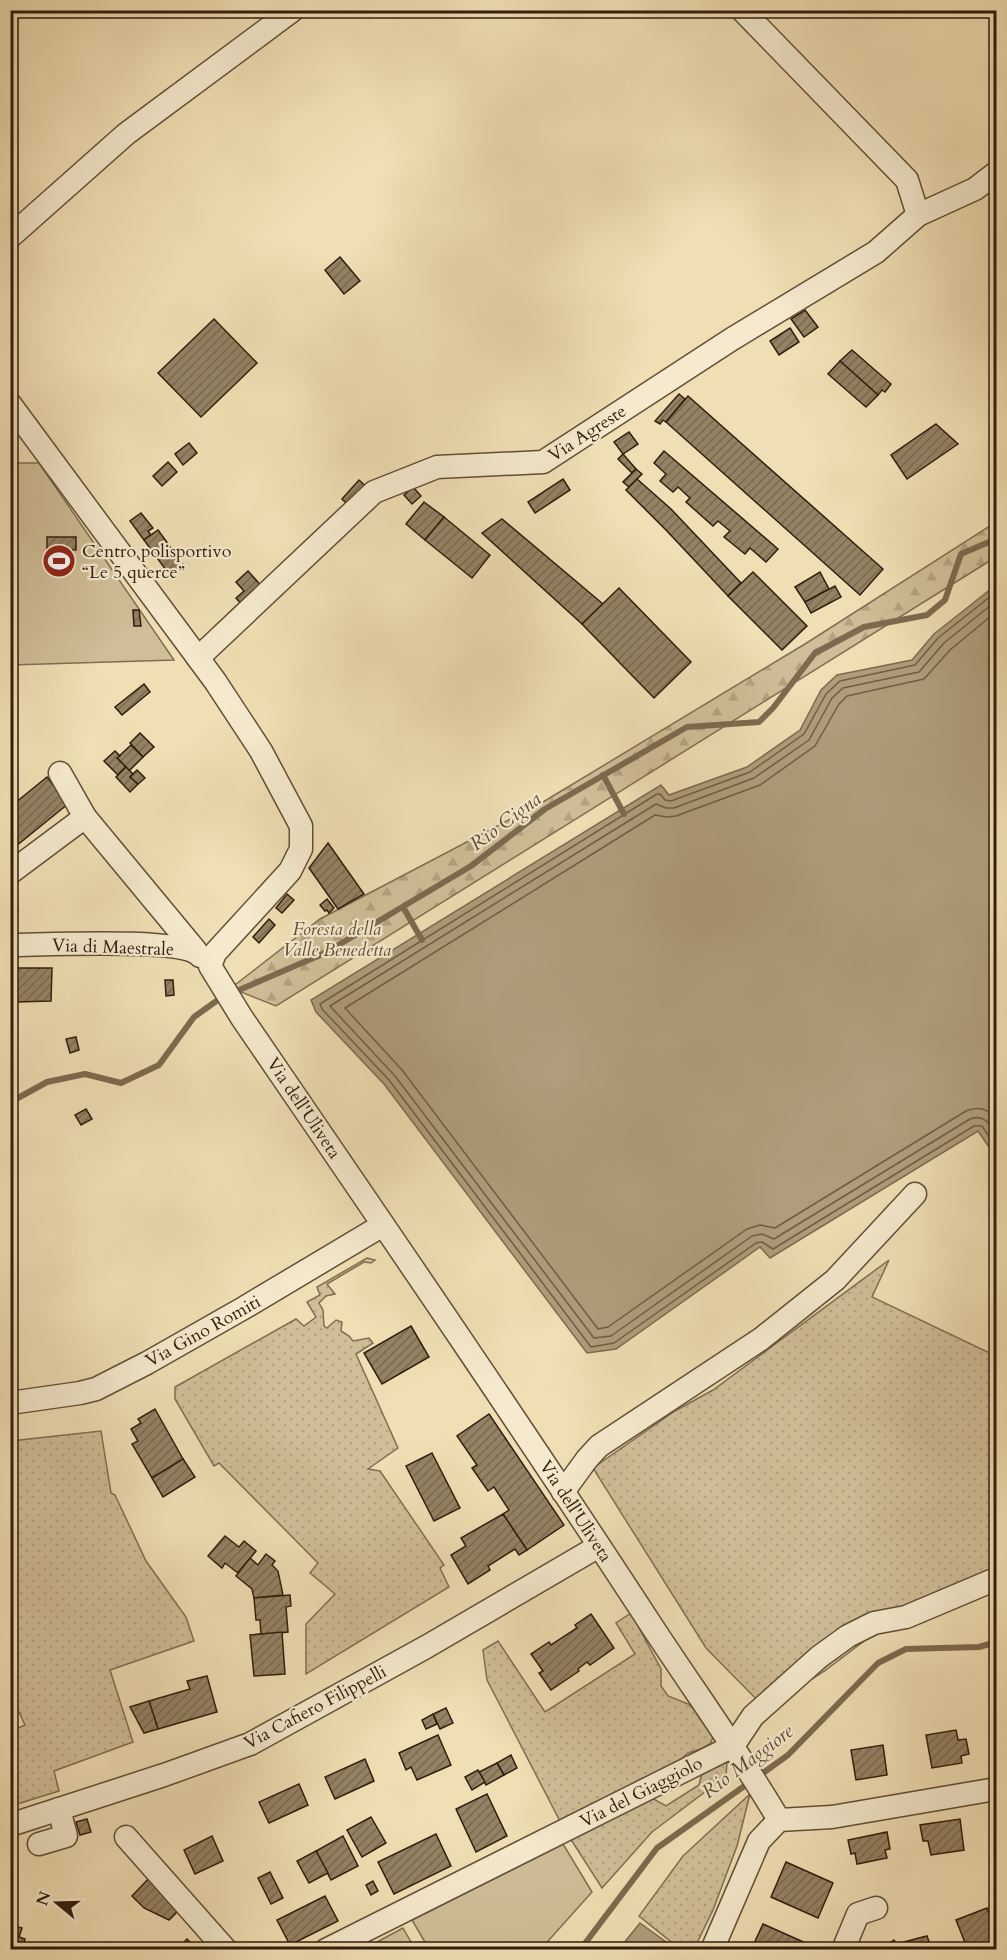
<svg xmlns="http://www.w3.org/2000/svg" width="1007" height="1960" font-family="Cardo,serif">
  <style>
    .grass { fill: url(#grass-dots); stroke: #806e52; stroke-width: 1.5 }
    .forest { fill: url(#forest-firs); stroke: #806e52; stroke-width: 1.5 }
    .garden { fill: #d0be98; stroke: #806e52; stroke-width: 1.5 }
    .water { fill: #af9d7b; stroke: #7d6a4f; stroke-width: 1.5 }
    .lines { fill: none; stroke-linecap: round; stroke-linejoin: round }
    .shore { stroke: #705d44; stroke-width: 1.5 }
    .stream { stroke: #7d6a4f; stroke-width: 6 }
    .building { fill: url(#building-hatch); stroke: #311d0d; stroke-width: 1.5 }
    .minor-casing { stroke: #614e37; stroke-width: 25 }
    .minor { stroke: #f5eace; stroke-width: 22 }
    .labels { text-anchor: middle; stroke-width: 4.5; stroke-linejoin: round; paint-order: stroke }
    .street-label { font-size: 18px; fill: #311d0d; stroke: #f5eace }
    .poi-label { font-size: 18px; fill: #311d0d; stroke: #f5eace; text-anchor: start }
    .park-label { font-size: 18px; font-style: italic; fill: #614d37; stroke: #f5eace }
    .water-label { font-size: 20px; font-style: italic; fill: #5d4a34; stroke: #f5eace }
  </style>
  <defs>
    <pattern id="grass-dots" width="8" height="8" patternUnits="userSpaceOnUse" patternTransform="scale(1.5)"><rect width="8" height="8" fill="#d0be98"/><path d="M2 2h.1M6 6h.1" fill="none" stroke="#b3a382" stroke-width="1.8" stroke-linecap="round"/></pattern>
    <pattern id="forest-firs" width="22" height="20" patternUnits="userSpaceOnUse" patternTransform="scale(1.5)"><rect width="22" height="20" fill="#d0be98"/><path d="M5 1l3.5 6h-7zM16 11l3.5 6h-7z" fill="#b3a382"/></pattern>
    <pattern id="building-hatch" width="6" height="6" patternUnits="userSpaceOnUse" patternTransform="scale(1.5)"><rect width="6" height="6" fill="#948264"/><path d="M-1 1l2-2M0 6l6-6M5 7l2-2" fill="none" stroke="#796a51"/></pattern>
  </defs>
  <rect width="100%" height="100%" fill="#f0dfb4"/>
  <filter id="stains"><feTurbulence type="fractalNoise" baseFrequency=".00333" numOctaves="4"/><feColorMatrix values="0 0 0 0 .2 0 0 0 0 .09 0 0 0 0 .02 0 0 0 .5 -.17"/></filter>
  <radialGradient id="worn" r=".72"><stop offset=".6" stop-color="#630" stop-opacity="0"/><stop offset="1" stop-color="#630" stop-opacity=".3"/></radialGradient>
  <!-- grass -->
  <g class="grass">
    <path d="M367,1258l8,2 -4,3 -7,-1 -37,22 8,10 -9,2 -7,7 4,7 1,16 3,2 9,-8 6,2 -1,9 8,5 4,5 16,-3 4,5 -17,11 42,94 -30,21 12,2 64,94 -4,3 9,19 -143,87v-50l29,-30 -25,-21 8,-10 -99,-100 -5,3 -39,-67v-12l121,-68 8,7 12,-9 -9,-15 13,-7 -3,-8z"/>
    <path d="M889,1260l-17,37 124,59v216l-112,54 -58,44 -60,39 -60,-61 -113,-180 82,-57 38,-21z"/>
    <path d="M101,1431l10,62 4,2 31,66 40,56 8,24 -84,29 23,72 -79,29 5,20 -48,15v-75l14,-6 -14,-30v-254z"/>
    <path d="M631,1613l30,56v17l7,10 20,8 8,7 18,24 -4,9 -9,5 -13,4 -16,14 -110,58 -75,-145 -4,-30 15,-9 47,71 90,-58 -19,-31z"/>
    <path d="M727,1762l-1,14 -74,56 -50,56 -32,-50 80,-41 16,9 33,-21 3,-12z"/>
    <path d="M750,1794l-13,52 -24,64 -19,39h-14l-41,-33 44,-60z"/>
  </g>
  <!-- forest -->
  <path class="forest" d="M996,522v35l-720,449 -45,-18 89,-69 223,-117 262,-158z"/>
  <!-- garden -->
  <g class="garden">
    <path d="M10,463h29l135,197 -163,5z"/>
    <path d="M563,1844l29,48 -51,57h-112l-17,-29z"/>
    <path d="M403,1928l12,21h-51z"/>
  </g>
  <!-- water -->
  <g class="water">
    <path d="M996,585v562l-5,3 -13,-19 -208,127 -10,-11 -144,102 -29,4 -203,-269 -68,-72 -5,-12 350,-215 8,10 78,-28 53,-37 21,-40 16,-15 75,-15 22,-26z"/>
    <path d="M640,1923l36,26h-57z"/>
  </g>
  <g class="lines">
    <!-- shore -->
    <g class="shore">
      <path d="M996,592l-58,46 -23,27 -75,16 -14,13 -22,40 -54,38 -79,29 -6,-1 -5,-6h-3l-337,210 2,5 67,71 202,267 23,-4 142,-100 6,-1 11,7 201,-123h8l10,15 4,1"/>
      <path d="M996,601l-52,42 -25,29 -76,16 -11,10 -23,42 -55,38 -80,30h-8l-10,-4 -326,202 65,70 199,262 17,-2 141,-100 10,-2 12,5 196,-120c14,-5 19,4 26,15"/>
      <path d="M996,612l-46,38 -26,29 -77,17 -8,8 -24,42 -55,39 -84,31 -9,1 -12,-2 -310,193 57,62 196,259 10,-2 139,-98 13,-4 15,3 191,-117c12,-5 22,-2 30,7"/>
    </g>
    <!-- stream -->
    <g class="stream">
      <path d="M603,775l21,39"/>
      <path d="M403,907l19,33"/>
      <path d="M232,993l93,-40 146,-87 74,-57 142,-82 72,-5 14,-14 42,-55 49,-26 63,-12 18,-15 16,-46 35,-15"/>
      <path d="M10,1109l6,-10 31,-17 38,-8 36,9 38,-18 35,-48 28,-20"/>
      <path d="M759,1776l29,-21 90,-92 28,-14 73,-2 17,-5"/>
      <path d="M580,1950l77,-102 93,-66"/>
    </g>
  </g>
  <!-- building -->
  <g class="building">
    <path d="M340,257l20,24 -16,13 -19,-24z"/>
    <path d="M805,310l13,17 -14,10 -13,-18z"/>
    <path d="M214,319l43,44 -56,54 -43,-44z"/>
    <path d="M790,328l9,14 -20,13 -9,-14z"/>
    <path d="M852,350l39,34 -6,8 -3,-2 -4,5 -38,-34z"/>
    <path d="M840,361l38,34 -12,12 -38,-33z"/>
    <path d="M679,394l6,5 -19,23 -3,-2 -3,4 -5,-3z"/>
    <path d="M688,396l195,173 -23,26 -194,-173z"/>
    <path d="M936,424l22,20 -51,35 -16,-24z"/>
    <path d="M629,432l9,12 -15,10 -9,-12z"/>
    <path d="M189,443l8,10 -14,12 -8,-11z"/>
    <path d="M664,451l114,98 -12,13 -16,-14 -5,6 -21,-17 6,-6 -12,-10 -5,5 -27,-24 4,-4 -12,-11 -5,5 -13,-11 6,-7 -12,-11z"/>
    <path d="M623,454l13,15 -4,4 -14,-14z"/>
    <path d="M168,462l9,10 -15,14 -9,-10z"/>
    <path d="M636,469l6,5 -13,13 -6,-5z"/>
    <path d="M563,479l7,11 -35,23 -7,-11z"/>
    <path d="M637,479l34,30 70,74 -13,13 -62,-66 -40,-40z"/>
    <path d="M359,480l10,9 -19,18 -8,-8z"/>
    <path d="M413,487l8,9 -9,8 -8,-9z"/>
    <path d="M424,502l20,15 -19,23 -19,-16z"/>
    <path d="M141,513l12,15 -5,3 3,4 -7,5 -14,-19z"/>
    <path d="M444,517l46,38 -18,23 -47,-38z"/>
    <path d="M502,519l101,85 -21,20 -100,-91z"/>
    <path d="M158,530l27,37 -14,10 -27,-37z"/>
    <path d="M47,537h29v13l-29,-1z"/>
    <path d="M248,571l16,18 -20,18 -8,-9 8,-7 -8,-9z"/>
    <path d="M753,572l54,54 -25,24 -54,-54z"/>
    <path d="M820,572l9,17 -24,13 -10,-15z"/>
    <path d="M835,586l6,11 -30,16 -6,-11z"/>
    <path d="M619,588l72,74 -37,36 -72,-74z"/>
    <path d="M133,610h6l2,16h-7z"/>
    <path d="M144,684l6,8 -28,23 -7,-8z"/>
    <path d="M140,733l14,14 -11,10 -13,-14z"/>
    <path d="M131,745l12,12 -14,14 -12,-13z"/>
    <path d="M115,751l5,5 -3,2 9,9 -8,8 -14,-14z"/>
    <path d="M126,767l7,7 -3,3 8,7 -8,8 -14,-15z"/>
    <path d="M137,770l8,8 -7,6 -8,-7z"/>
    <path d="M47,777l21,27 -58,47v-44z"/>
    <path d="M328,843l36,51 -26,15 -29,-41z"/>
    <path d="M287,894l7,6 -12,13 -6,-5z"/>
    <path d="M327,899l7,9 -5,5 -2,-3 -2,1 -5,-6z"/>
    <path d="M10,908l8,2 -4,15 -4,-1z"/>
    <path d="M269,919l6,6 -16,18 -6,-6z"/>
    <path d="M15,968h37l-1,33 -36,1z"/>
    <path d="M165,980h8l1,15 -8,1z"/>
    <path d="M76,1037l3,13 -9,3 -4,-14z"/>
    <path d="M86,1109l6,10 -11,6 -6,-10z"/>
    <path d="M411,1326l18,31 -47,27 -18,-31z"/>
    <path d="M155,1409l28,50 -31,19 -20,-34 6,-3 -7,-12 10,-6 -3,-4z"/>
    <path d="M489,1414l75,111 -37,25 -24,-36 6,-4 -15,-23 -6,4 -16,-23 5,-3 -20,-29z"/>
    <path d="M432,1453l28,55 -26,13 -28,-55z"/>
    <path d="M183,1459l12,18 -32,20 -11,-19z"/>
    <path d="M503,1514l24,36 -8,5 -4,-6 -27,17 2,4 -22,14 -17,-29 15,-9 -5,-8z"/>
    <path d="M225,1536l14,11 5,-6 12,10 -18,22 -13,-10 -3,5 -14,-12z"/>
    <path d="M266,1554l9,7 -3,4 6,6 5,24 -29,3 -2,-9 -16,-13 14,-18 8,7z"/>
    <path d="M290,1595l1,11 -5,1 2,25 -27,3 -1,-15h-4l-2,-22z"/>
    <path d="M591,1614l23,34 -24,17 -3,-3 -9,7 1,2 -28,19 -12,-17 4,-2 -12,-17 18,-12 2,3 26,-17 -2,-3z"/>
    <path d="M282,1632l3,42 -31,2 -4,-41z"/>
    <path d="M207,1676l10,36 -59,17 -9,-28 41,-12 -3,-8z"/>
    <path d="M149,1701l9,28 -14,4 -14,-26z"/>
    <path d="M446,1708l7,15 -13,6 -7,-15z"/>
    <path d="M433,1714l4,10 -11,5 -4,-9z"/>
    <path d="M956,1730l2,10 8,-1 3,15 -8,2 1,7 -30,5 -6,-33z"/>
    <path d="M438,1735l13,30 -34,15 -6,-13 -5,3 -7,-17z"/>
    <path d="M883,1745l4,30 -31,5 -5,-30z"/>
    <path d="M511,1755l6,13 -13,7 -7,-12z"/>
    <path d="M365,1759l9,22 -39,18 -10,-22z"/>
    <path d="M497,1763l7,12 -18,10 -7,-13z"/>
    <path d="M478,1770l7,12 -13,8 -7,-13z"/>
    <path d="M299,1784l9,21 -39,18 -10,-21z"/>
    <path d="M487,1794l20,42 -31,16 -20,-43z"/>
    <path d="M371,1817l15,26 -24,14 -15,-27z"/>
    <path d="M87,1819l4,13 -11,3 -4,-13z"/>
    <path d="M960,1819l4,31 -33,5 -3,-14h-5l-3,-16z"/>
    <path d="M887,1832l3,17 -5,1 2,8 -30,6 -2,-11 -4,1 -3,-14z"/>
    <path d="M436,1834l15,32 -57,28 -16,-32z"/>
    <path d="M212,1836l11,25 -28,13 -11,-24z"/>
    <path d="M343,1836l15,30 -27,14 -15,-29z"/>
    <path d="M316,1851l12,22 -19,10 -12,-22z"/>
    <path d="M786,1862l47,21 -15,35 -47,-21z"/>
    <path d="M270,1872l13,26 -12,6 -13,-26z"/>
    <path d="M152,1875l31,31 -14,14 -25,-12 -12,-12z"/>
    <path d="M373,1881l5,10 -7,4 -5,-10z"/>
    <path d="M325,1896l13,25 -48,24 -13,-25z"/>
    <path d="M987,1908l9,24v7l-28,11 -12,-30z"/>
    <path d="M763,1924l47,21 -2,5h-57z"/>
    <path d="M10,1925l12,3 -3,9 6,2 -3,11h-12z"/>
    <path d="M927,1936l5,14h-53l15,-10 2,4z"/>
    <path d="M187,1939l10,11h-30l6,-6 4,5z"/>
  </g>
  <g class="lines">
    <defs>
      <g id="minor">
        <path d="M742,10l165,170 11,35"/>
        <path d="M10,237l116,-103 167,-124"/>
        <path d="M10,404l205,277 46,70 40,75v23l-11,22 -75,82 -5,13 32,52c136,199 272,397 404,599 44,68 92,133 133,203"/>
        <path d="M198,658l176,-166 63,-25 106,-5 189,-123 144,-87 42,-37 57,-26 21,-16"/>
        <path d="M60,773l25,44"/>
        <path d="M10,873l75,-56 111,134"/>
        <path d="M10,945c32,0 173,-8 190,11"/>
        <path d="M10,1403l70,-10 16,-4 51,-26 95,-54 141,-84"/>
        <path d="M563,1492l24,-33 12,-13 162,-107 74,-59 80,-86"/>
        <path d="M10,1825l154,-50 86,-31 176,-97 173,-101"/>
        <path d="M126,1837l100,113"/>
        <path d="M39,1844l27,-8 -7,-27"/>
        <path d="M326,1950l407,-204 20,-30 66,-59 29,-21 26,-13 32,-6 90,-38"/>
        <path d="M712,1950l47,-109 20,-21 53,-3 164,-28"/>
        <path d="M843,1950l15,-36 18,-6"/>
      </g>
    </defs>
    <!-- minor casing -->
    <use href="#minor" class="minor-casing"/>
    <!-- minor -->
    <use href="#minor" class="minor"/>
  </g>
  <!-- icons -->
  <defs>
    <symbol id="stadium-disc" viewBox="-11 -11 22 22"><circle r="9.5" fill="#8f2418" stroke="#f5eace"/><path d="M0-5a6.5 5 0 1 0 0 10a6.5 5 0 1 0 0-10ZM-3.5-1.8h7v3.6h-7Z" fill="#fff"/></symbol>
  </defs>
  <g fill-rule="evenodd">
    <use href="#stadium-disc" x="40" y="542" width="38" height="38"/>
  </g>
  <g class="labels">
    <!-- street labels -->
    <g class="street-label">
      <text transform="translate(587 433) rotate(-33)" y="6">Via Agreste</text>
      <text transform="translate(113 947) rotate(2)" y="6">Via di Maestrale</text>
      <text transform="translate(304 1108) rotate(56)" y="6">Via dell'Uliveta</text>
      <text transform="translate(203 1331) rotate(-29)" y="6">Via Gino Romiti</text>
      <text transform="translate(576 1511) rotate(57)" y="6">Via dell'Uliveta</text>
      <text transform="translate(315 1707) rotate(-28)" y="6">Via Cafiero Filippelli</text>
      <text transform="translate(641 1792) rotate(-27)" y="6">Via del Giaggiolo</text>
    </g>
    <!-- poi labels -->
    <g class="poi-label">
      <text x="82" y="557">Centro polisportivo<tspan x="82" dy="21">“Le 5 querce”</tspan></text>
    </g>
    <!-- park labels -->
    <g class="park-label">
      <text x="337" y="935">Foresta della<tspan x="337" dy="21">Valle Benedetta</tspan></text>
    </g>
    <!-- water labels -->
    <g class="water-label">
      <text transform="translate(505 821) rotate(-37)" y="7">Rio Cigna</text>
      <text transform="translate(747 1761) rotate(-37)" y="7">Rio Maggiore</text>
    </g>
  </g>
  <!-- margin -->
  <rect width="1007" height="1960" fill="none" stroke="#f0dfb4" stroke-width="36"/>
  <rect x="12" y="12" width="983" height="1936" fill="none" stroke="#311d0d" stroke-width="3"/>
  <rect x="18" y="18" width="971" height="1924" fill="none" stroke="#311d0d" stroke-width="1.5"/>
  <!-- north arrow -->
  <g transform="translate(57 1903) rotate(289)" stroke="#f5eace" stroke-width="4.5" paint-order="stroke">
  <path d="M0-4.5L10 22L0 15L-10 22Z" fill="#311d0d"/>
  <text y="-9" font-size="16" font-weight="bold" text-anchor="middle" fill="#311d0d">N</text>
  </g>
  <rect width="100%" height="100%" filter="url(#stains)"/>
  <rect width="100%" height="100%" fill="url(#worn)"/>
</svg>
